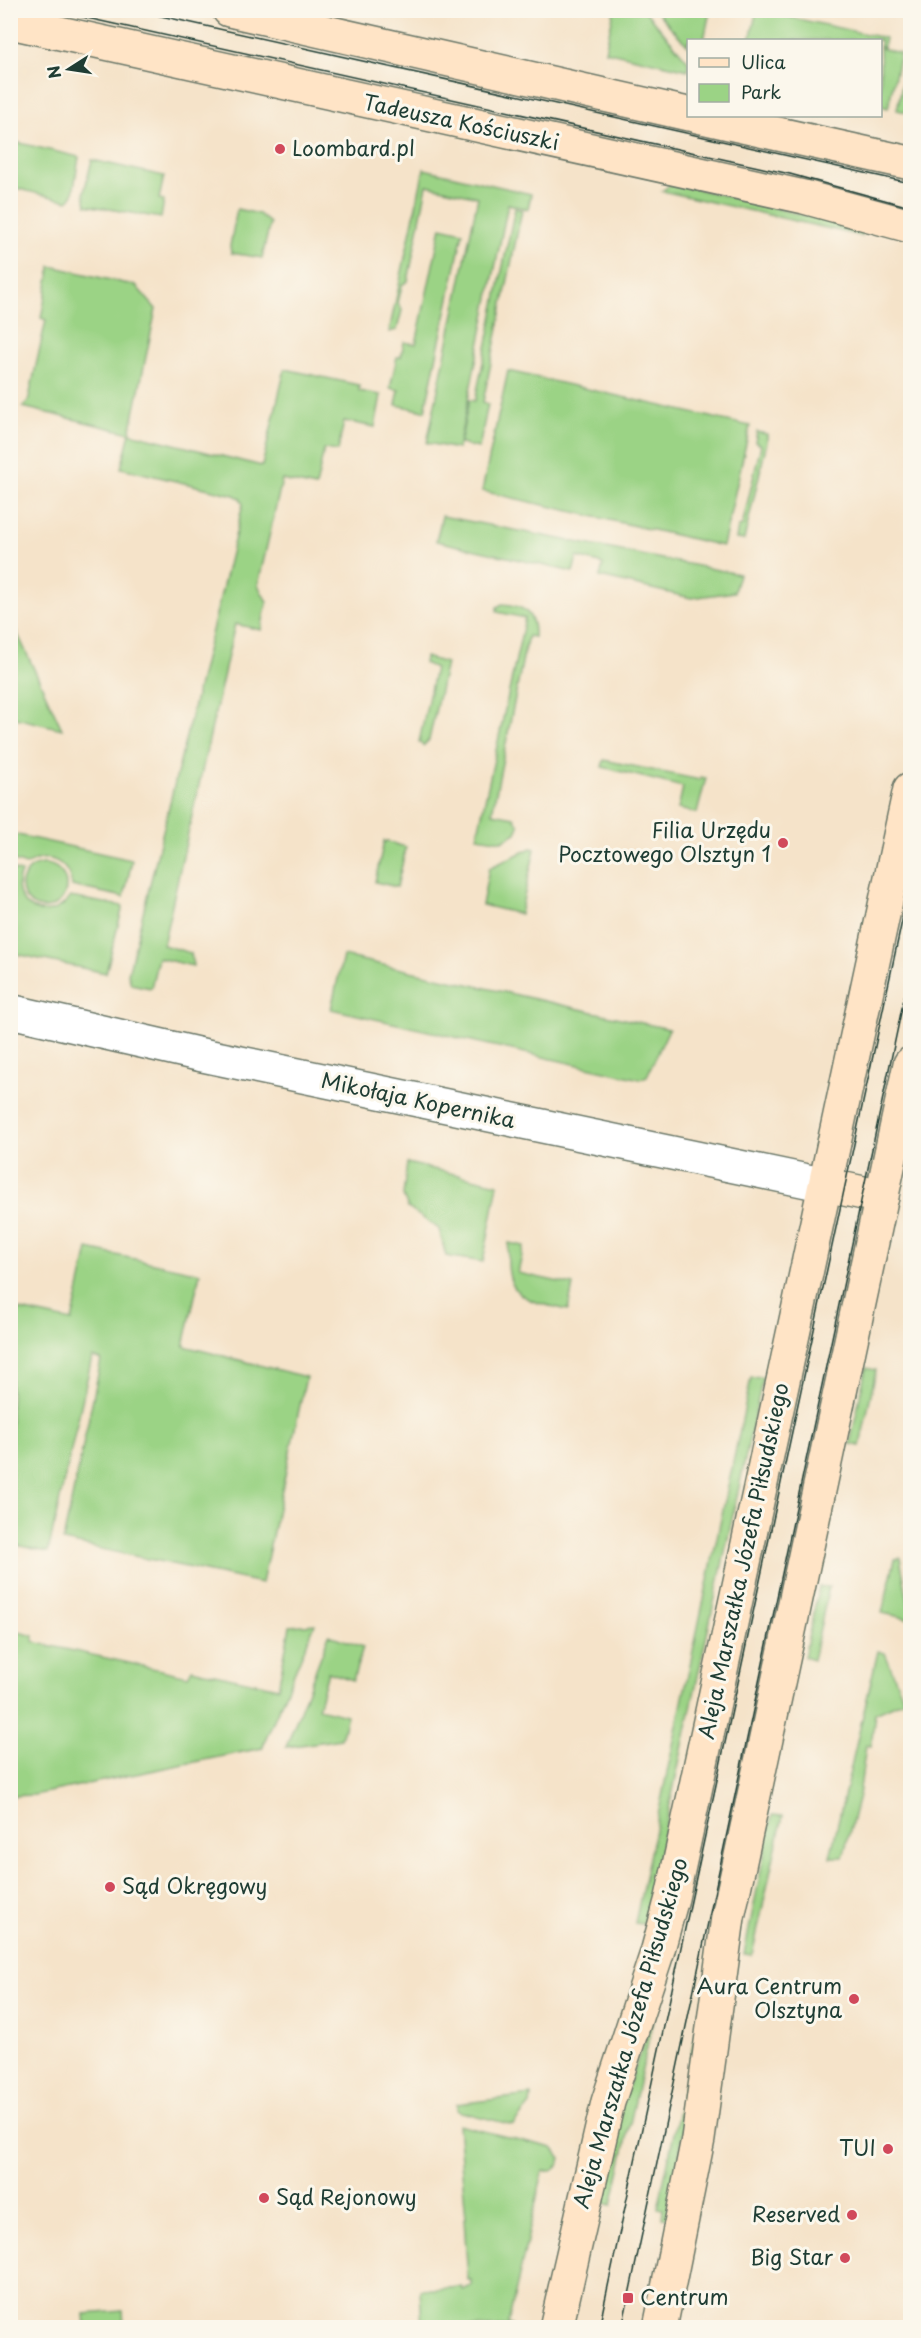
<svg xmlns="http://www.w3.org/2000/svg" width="921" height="2338" font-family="'Playpen Sans',sans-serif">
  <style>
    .green { fill: #9bd385; stroke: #5d885c; stroke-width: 1.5 }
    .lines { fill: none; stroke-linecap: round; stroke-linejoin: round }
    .street-casing { stroke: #6a7768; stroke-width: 36 }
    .secondary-casing { stroke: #6a7768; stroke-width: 36 }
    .street { stroke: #fff; stroke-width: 33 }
    .secondary { stroke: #ffe4c6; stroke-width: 33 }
    .tram { stroke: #1f3d34; stroke-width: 1.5 }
    .poi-dot { fill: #d1495b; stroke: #fbf7ec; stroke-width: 2 }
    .labels { text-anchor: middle; stroke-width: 6; stroke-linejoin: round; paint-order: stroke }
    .street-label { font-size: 21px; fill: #1f3d34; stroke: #fbf7ec }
    .poi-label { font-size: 21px; fill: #1f3d34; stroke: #fbf7ec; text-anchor: end }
  </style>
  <rect width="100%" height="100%" fill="#fbf7ec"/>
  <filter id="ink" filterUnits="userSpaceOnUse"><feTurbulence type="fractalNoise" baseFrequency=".0167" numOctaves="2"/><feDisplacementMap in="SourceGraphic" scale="12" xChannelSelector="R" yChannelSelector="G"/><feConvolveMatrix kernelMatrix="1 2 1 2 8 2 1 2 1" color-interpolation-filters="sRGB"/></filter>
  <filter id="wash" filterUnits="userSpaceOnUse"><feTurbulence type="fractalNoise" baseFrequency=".008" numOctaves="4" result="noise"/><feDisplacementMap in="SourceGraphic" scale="24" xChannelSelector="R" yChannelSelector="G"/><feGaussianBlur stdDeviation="1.35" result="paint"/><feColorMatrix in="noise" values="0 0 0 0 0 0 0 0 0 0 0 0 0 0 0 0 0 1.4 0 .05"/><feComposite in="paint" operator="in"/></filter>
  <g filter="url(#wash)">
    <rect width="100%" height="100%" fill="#f5e3c9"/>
    <!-- green -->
    <g class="green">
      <path d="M757,10l128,28 -2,11 17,4 -12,55 -7,-2 -1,-66h-130z"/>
      <path d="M614,11h31l43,50v9l-83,-19z"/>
      <path d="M656,11h54l-6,29h-16v6z"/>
      <path d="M908,54h2v59l-13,-3z"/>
      <path d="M11,141l68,16 -6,37 -5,7 -57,-14z"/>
      <path d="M92,160l72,16 -5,23 5,1 -3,18 -75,-13 -2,-13z"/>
      <path d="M424,169l107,25 -3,15 -20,-5 -50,245 -31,-6 51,-246 -51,-12 -19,96 -6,4 -4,18 4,7 -5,20 -8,2z"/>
      <path d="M673,183l191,47 -2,6 -200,-45z"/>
      <path d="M515,208l7,2 -39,192 5,2 -9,44 -19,-4 9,-44 6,1z"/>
      <path d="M237,209l22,5 11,9 -8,35 -31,-5 -1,-7z"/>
      <path d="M441,227l22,5 -38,179 -29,-6 3,-15 -9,-2 7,-31h4l3,-15 12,2z"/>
      <path d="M51,266l85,20 20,23 -26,124 132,33 23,-97 74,16v6l22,4 -6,32 -31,-6 -6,30 -14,-2 -8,38 -34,-7 -24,105 9,17 -6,28 -26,-6 -72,321 28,8 2,13 -35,-8 -7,30 -20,-4 -3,-10 115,-470 -3,-6 -6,-3 -113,-27 9,-35 -107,-26 5,-5 18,-82 -5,-2z"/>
      <path d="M508,371l242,55 -27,120 -241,-55z"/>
      <path d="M757,432l10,2v8l-23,98 -8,-1 2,-12 4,-1 19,-81 -6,-3z"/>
      <path d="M442,516l297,58 -5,18 -43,6 -91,-21 3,-13 -26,-7 -4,15 -137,-31z"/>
      <path d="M502,604c22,1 33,9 32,33l-6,-1 -4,17 -32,160 22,4 5,9 -3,7 -14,8 -25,-4 48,-219 -28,-6v-5z"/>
      <path d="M12,622l50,107 -51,-12z"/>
      <path d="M425,657l21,6 -17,77 -6,6 -4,-4 16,-74 -11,-5z"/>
      <path d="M604,760l96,20 1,-3 5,1 -9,35 -19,-4 5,-22 -81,-20z"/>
      <path d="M13,834l119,26 -8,37 -52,-11c-4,-25 -24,-35 -46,-21l-15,-5z"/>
      <path d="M384,841l22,6 -9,40 -22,-5z"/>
      <path d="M531,848l4,1 -15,65 -38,-9 7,-37z"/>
      <circle cx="44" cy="886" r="22"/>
      <path d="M10,869l11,3c-14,34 29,55 49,25l53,9 -17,67 -95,-20z"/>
      <path d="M343,956l326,73 -22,47 -7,3 -309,-70z"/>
      <path d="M407,1163l91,21 -15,78 -37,-6 -7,-27 -31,-21 -5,-12z"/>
      <path d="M509,1243l15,3 -6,27 55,12 -5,25c-47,-10 -65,-14 -59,-67z"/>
      <path d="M88,1249l112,24 -16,73 122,31 -44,206 -199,-42 38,-181 -9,-3 -44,195 -37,-8v-236l61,13z"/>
      <path d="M866,1368l10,2 -16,76 -10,-2z"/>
      <path d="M763,1377l-119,547 -9,-1 116,-545z"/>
      <path d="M900,1558l10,54v7l-28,-6 13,-54z"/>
      <path d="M819,1587h10l-16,73 -9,-3z"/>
      <path d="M315,1624l-53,124 -228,47 -23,1v-166l23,6 -1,6 155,34 4,-7 86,19 12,-62z"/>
      <path d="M329,1635l34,12 -10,33 -25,-8 -10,36 29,7 -6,24 -55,8z"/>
      <path d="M878,1651l7,2 19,47 -29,13 -4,33 -5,-1 -7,51 -16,61h-13z"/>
      <path d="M772,1815l11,1 -31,139 -8,-1z"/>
      <path d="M655,2011l-43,194 -12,-3 22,-98z"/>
      <path d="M698,2021h2l-30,197 -8,-1 1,-8 -5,-1z"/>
      <path d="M531,2095l-1,10 -17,20 -56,-14v-7z"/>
      <path d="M458,2125l95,23 8,10c-3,12 -8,14 -18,13l-35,153 6,3h-92l-2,-37 42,-3 1,3 8,-4v-6h-3l-4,-61 2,-1z"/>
      <path d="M123,2311l1,16h-39l-1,-13z"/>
    </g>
  </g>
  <g filter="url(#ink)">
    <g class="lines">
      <defs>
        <path id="street" d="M10,1011l192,44 624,130"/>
        <g id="secondary">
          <path d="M229,10l459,104"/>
          <path d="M10,22l794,175 106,29"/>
          <path d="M697,116l213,47"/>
          <path d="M826,1185l56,12"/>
          <path d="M556,2328l52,-226 49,-149 15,-55 238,-1109"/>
          <path d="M660,2328l38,-189 30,-222 182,-853"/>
        </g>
      </defs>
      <!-- street casing -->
      <use href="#street" class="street-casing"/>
      <!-- secondary casing -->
      <use href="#secondary" class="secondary-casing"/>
      <!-- street -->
      <use href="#street" class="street"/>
      <!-- secondary -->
      <use href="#secondary" class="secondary"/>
      <!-- tram -->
      <g class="tram">
        <path d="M51,10l739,164 120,33"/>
        <path d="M134,10l776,173"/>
        <path d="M599,2328l311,-1444"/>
        <path d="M622,2328l288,-1358"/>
      </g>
    </g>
  </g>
  <!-- markers -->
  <g class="poi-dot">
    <circle cx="280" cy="149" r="6"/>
    <circle cx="783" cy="843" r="6"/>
    <circle cx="110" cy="1887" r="6"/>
    <circle cx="854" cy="1999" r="6"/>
    <circle cx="888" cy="2149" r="6"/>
    <circle cx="264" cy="2198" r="6"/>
    <circle cx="852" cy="2215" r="6"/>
    <circle cx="845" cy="2258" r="6"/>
    <rect x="622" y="2292" width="12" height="12" rx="3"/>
  </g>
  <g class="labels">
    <!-- street labels -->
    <g class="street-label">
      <text transform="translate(461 123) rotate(12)" y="7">Tadeusza Kościuszki</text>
      <text transform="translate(418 1101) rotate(12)" y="7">Mikołaja Kopernika</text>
      <text transform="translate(744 1561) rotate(-78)" y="7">Aleja Marszałka Józefa Piłsudskiego</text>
      <text transform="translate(631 2033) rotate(-74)" y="7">Aleja Marszałka Józefa Piłsudskiego</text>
    </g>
    <!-- poi labels -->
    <g class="poi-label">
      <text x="292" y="156" text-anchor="start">Loombard.pl</text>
      <text x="771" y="838">Filia Urzędu<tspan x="771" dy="24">Pocztowego Olsztyn 1</tspan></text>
      <text x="122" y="1894" text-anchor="start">Sąd Okręgowy</text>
      <text x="842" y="1994">Aura Centrum<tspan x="842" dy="24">Olsztyna</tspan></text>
      <text x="876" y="2156">TUI</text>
      <text x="276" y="2205" text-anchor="start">Sąd Rejonowy</text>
      <text x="840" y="2222">Reserved</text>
      <text x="833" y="2265">Big Star</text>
      <text x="640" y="2305" text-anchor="start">Centrum</text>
    </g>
  </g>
  <!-- margin -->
  <rect width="921" height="2338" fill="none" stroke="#fbf7ec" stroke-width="36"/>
  <!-- legend -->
  <rect x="687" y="39" width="195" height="78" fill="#fbf7ec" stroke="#a3ada2" stroke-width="1.5"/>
  <rect x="699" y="58" width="30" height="9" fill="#ffe4c6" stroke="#a3ada2" stroke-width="1.5"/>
  <text x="741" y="69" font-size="18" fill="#1f3d34">Ulica</text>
  <rect x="699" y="84" width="30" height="18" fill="#9bd385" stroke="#a3ada2" stroke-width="1.5"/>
  <text x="741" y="99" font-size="18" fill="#1f3d34">Park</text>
  <!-- north arrow -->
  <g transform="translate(69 69) rotate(258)" stroke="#fbf7ec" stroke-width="4.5" paint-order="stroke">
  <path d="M0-4.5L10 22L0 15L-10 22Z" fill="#1f3d34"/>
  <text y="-9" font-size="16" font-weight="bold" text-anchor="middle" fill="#1f3d34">N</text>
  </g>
</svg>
